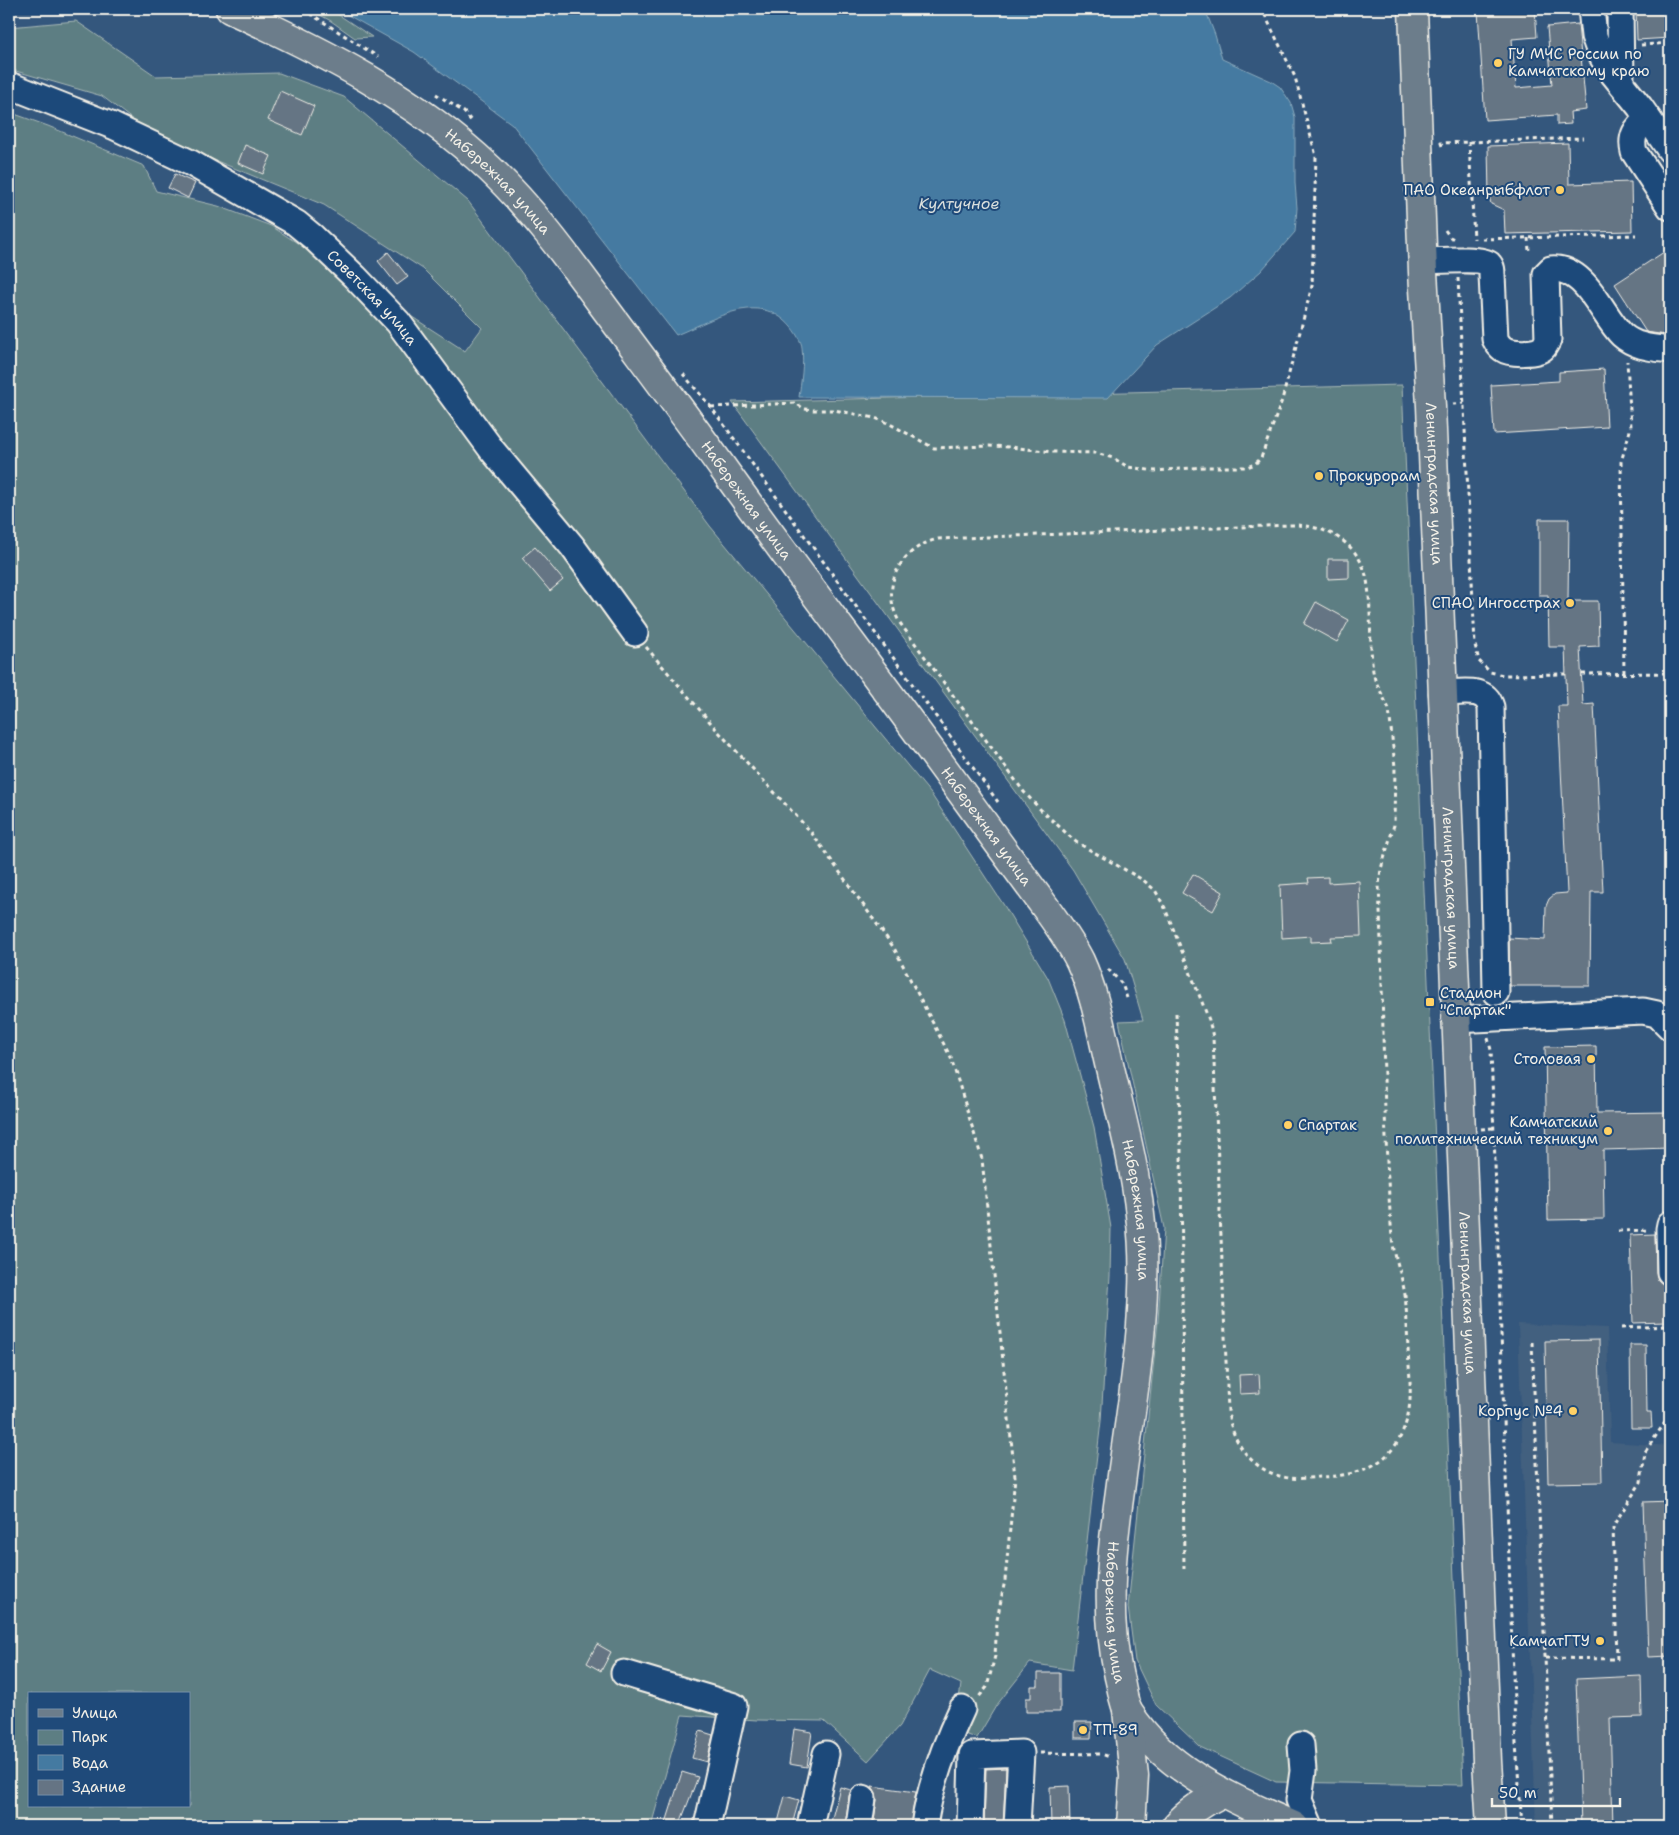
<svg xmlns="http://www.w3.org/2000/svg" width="1679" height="1835" font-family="'Shantell Sans',sans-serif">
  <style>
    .built { fill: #43607f }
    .green { fill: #5d7e83; stroke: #a8b8b6; fill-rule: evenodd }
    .water { fill: #447aa1; stroke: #8aaabd }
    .building { fill: #657484; stroke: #f4f1e8 }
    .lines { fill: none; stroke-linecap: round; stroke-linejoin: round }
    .minor-casing { stroke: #f4f1e8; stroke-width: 29 }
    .major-casing { stroke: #f4f1e8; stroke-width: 31 }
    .path { stroke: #f4f1e8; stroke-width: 3; stroke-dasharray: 4 4; stroke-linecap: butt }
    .minor { stroke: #1f4a7a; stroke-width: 25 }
    .major { stroke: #6c7d8b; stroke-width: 28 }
    .poi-dot { fill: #ffd166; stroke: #1f4a7a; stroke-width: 2 }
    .labels { text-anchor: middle; stroke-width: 4; stroke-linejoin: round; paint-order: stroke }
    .poi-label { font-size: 15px; fill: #f4f1e8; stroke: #1f4a7a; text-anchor: end }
    .street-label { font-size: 15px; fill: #f4f1e8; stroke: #1f4a7a }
    .water-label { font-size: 16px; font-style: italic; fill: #dadfdd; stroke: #1f4a7a }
  </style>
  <rect width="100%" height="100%" fill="#34577d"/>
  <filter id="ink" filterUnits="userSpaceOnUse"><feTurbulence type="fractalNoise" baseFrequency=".02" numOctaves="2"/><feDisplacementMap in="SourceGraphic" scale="10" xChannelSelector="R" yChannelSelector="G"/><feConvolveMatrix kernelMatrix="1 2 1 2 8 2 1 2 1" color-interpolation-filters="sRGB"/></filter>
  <g filter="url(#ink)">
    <!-- built -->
    <path class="built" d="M1518,1324l89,4 3,114 60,4v380h-134z"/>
    <!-- green -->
    <g class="green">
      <path d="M309,9h21l42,28 -17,1 -24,-17z"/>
      <path d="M76,21l80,55 123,-3 65,24 124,104 242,325 221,268 74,113 43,71 17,42 29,107 17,101 -1,48 -9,145 -29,249 -42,-7 -34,43 -19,32 -22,-7 6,-47 -31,-14 -30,56 -32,35 -44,-40 -67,-1 -75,-5 -31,111h-642v-1714l39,14 96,40 12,25 62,15 53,20 194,125 17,-23 -59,-59 -99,-64 -173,-71 -49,-38 -93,-27v-42zM29,1694h160v112h-160z"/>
      <path d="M1402,385l61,1400 -187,-3 -76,-35 -44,-42 -21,-44 -7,-54 30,-286 6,-93 -45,-207 24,-1 -18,-61 -52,-89 -341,-468z"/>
    </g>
    <!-- water -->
    <path class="water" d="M337,9h868l10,26 7,24 49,22 9,6 11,16 4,14v66l2,25 -2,24 -34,39 -31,27 -73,47 -49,53 -309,-1c2,-15 5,-33 3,-49 0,-4 -2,-7 -4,-11 -11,-19 -28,-30 -50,-28 -21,1 -52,18 -72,26l-164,-211 -98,-72z"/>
    <!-- building -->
    <g class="building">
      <path d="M1514,9h21l2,28 -25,2 4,49 36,-3 -5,-58 31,-3 8,86 -16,2 1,12 -14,1v-10l-72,5 -7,-109z"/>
      <path d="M1636,9h32l2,29 -33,2z"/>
      <path d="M280,91l34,15 -12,29 -34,-15z"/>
      <path d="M1568,143l1,41 62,-2 1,49 -127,3 -1,-24 -13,-6 -2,-8 -1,-50z"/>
      <path d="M245,145l26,11 -8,18 -25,-11z"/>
      <path d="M175,174l20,9 -7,15 -20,-10z"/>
      <path d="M1670,248v84l-4,3 -20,-3 -31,-48z"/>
      <path d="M388,252l20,25 -11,8 -19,-24z"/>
      <path d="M1604,369l3,58 -113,7 -3,-49 68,-4v-9z"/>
      <path d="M1539,519h30l-1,82h30l1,45 -19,1 3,58 11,-1 9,188h-12l-1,94h-80l-1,-48 36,2 1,-34 3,-7 6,-5 12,-1 -9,-187h9l-2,-59h-16l-1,-52h-9z"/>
      <path d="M535,547l28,33 -13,11 -28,-33z"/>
      <path d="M1328,559h21v19l-21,1z"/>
      <path d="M1316,602l33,18 -12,22 -33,-18z"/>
      <path d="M1193,874l30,18 -10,19 -31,-18z"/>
      <path d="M1328,877v6l31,-2 2,55 -30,1 1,4 -21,1v-6l-29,2 -2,-53 29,-2 -1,-5z"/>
      <path d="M1596,1046l1,67 73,-1v36l-67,2 1,69 -56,1 -3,-173z"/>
      <path d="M1655,1234l1,38 2,8 7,5 1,37 -33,1 -3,-88z"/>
      <path d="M1599,1340l3,142 -54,1 -3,-142z"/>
      <path d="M1630,1345h16l1,68h4l1,15h-21z"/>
      <path d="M1259,1374l1,19 -20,1 -1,-19z"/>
      <path d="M1670,1501v155l-22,1 -5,-155z"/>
      <path d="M597,1644l14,8 -10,19 -14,-8z"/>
      <path d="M1038,1673h22v39h-34v-14h5v-12h7z"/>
      <path d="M1641,1676l1,41 -32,1 3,108h-32l-5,-147z"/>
      <path d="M1075,1722h17l-1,16h-16z"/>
      <path d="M794,1729l18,3 -5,35 -18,-3z"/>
      <path d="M700,1731l13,4 -6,27 -15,-4z"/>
      <path d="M1006,1768l-3,58h-19l2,-57z"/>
      <path d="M682,1772l16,5 -19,49h-14z"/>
      <path d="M872,1786l44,6 -6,34h-37l4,-26 -1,-7z"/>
      <path d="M1069,1786l1,40h-19l-1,-39z"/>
      <path d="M840,1787l11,3 -2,6 -4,30h-15z"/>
      <path d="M785,1796l14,4 -7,25 -14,-3z"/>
    </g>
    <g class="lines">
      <defs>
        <g id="minor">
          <path d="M1591,9l3,27 6,17 10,17 30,37 30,43"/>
          <path d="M1620,9l1,73"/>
          <path id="s1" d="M9,85l104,41 78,37 105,60 17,14 42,40 43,45 94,128 80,96 63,87"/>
          <path d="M1648,119c-12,9 -18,17 -14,33l36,55"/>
          <path d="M1423,261c12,0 58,-4 66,3 3,3 3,7 3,11l3,64c2,4 4,7 8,10 7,5 34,5 40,-1 2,-2 3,-5 5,-8l-2,-66 5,-5c35,-3 51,47 71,66 13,12 32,13 48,15"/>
          <path d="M1442,693c19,0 43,-7 49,14l5,285"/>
          <path d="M1455,1020l188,-9 14,3 13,13"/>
          <path d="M1670,1224l-1,5 1,43"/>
          <path d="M624,1673l110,33 -27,120"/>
          <path d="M1301,1745l2,26 -4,29 11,26"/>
          <path d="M810,1826l16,-72"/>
          <path d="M859,1826l4,-28"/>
          <path d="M924,1826c6,-42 20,-79 38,-117"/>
          <path d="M970,1826l2,-71 49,-2 -4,73"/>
        </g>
        <g id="major">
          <path id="s2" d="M230,9c93,42 185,89 260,160 45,43 80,92 117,142 40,54 81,108 120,163 48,67 97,132 146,198 56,75 111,152 167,228 14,19 29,39 40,61 16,35 22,74 31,111 11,47 24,95 29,143 5,36 4,73 1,110 -4,55 -14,110 -21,166 -9,63 -15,124 -1,186 3,11 4,26 10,36 39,60 103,85 165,113"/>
          <path id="s3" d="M1413,9l10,263 8,134 56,1355 4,65"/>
          <path d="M1127,1710l7,66 -3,50"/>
          <path d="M1176,1826c13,-15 28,-24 46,-33"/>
        </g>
      </defs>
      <!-- minor casing -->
      <use href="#minor" class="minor-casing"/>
      <!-- major casing -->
      <use href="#major" class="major-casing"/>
      <!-- path -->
      <g class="path">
        <path d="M303,9l75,48"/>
        <path d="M1641,45l29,-2"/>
        <path d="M436,94l28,18 8,10"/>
        <path d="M1469,142l5,97"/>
        <path d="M1442,146l-1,-3 142,-5"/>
        <path d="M1445,230l5,7 4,2"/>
        <path d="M1528,238l1,13"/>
        <path d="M1482,239l154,-4"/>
        <path d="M1458,278l17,367 4,16 11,11 13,3 63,-1"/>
        <path d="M683,374l28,33 287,395"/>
        <path d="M1453,404l11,-1"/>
        <path d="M711,407l85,-4 8,6 9,1h21l41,8 13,5 46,25 55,-2 21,1 43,5 43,1 17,5 15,9 27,4 49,-4h43l8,-3 6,-6 21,-58 30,-114 4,-130 -21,-79 -33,-68"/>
        <path d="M1290,525c34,-1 70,17 77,55 5,30 2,61 6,91l2,9 14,29 6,58 -1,58 -13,44 -2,16c5,117 3,235 13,352 2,20 10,38 13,58 2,18 2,36 3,54 1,23 5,48 -1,70 -11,44 -46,57 -87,58 -10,1 -21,2 -31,1 -35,-5 -57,-34 -61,-67l-15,-374 -4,-17 -44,-112 -10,-18 -12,-10 -67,-38 -36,-33 -16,-17 -124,-169c-21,-35 -1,-75 38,-84z"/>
        <path d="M646,647l70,82 95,103 83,116 57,110 31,101 33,318 -10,103 -8,40 -2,36 -8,31 -9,11"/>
        <path d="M1624,673l-3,-211 10,-35 -4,-66"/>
        <path d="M1582,674l88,-1"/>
        <path d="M1108,969l14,15 5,14"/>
        <path d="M1176,1013l5,134 3,425"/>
        <path d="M1488,1038l3,12 24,680 7,96"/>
        <path d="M1481,1129l12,-1"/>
        <path d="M1618,1231l32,-1"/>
        <path d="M1621,1328l49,-2"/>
        <path d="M1532,1342l20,484"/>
        <path d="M1545,1658l72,1 -4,-133 28,-44 4,-30 25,-37"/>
        <path d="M1040,1753l61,1 9,3"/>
      </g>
      <!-- minor -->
      <use href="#minor" class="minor"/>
      <!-- major -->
      <use href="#major" class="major"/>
    </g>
  </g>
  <!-- markers -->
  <g class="poi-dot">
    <circle cx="1498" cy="63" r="5"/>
    <circle cx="1560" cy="190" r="5"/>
    <circle cx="1319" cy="476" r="5"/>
    <circle cx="1570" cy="603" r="5"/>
    <rect x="1425" y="997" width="10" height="10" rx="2.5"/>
    <circle cx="1591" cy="1059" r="5"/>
    <circle cx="1288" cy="1125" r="5"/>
    <circle cx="1608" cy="1131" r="5"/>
    <circle cx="1573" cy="1411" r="5"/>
    <circle cx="1600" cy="1641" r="5"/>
    <circle cx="1083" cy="1730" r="5"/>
  </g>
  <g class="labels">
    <!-- poi labels -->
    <g class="poi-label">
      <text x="1508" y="59" text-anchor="start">ГУ МЧС России по<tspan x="1508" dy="17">Камчатскому краю</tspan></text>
      <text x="1550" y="195">ПАО Океанрыбфлот</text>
      <text x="1329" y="481" text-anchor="start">Прокурорам</text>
      <text x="1560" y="608">СПАО Ингосстрах</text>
      <text x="1440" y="998" text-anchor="start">Стадион<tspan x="1440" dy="17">"Спартак"</tspan></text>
      <text x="1581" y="1064">Столовая</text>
      <text x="1598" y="1127">Камчатский<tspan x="1598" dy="17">политехнический техникум</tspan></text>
      <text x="1298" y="1130" text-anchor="start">Спартак</text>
      <text x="1563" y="1416">Корпус №4</text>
      <text x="1590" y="1646">КамчатГТУ</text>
      <text x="1093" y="1735" text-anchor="start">ТП-89</text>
    </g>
    <!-- street labels -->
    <g class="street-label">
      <text dy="5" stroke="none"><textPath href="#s2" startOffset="321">Набережная улица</textPath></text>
      <text dy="5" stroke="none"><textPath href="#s1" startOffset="426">Советская улица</textPath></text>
      <text dy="5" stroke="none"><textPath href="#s3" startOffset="475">Ленинградская улица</textPath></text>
      <text dy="5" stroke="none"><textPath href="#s2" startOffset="726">Набережная улица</textPath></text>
      <text dy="5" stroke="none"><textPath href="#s2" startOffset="1131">Набережная улица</textPath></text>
      <text dy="5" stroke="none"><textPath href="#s3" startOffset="880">Ленинградская улица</textPath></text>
      <text dy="5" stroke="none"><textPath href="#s2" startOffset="1551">Набережная улица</textPath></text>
      <text dy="5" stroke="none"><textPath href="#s3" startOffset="1285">Ленинградская улица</textPath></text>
      <text dy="5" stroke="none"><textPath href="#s2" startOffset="1956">Набережная улица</textPath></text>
    </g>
    <!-- water labels -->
    <g class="water-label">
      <text x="959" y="209">Култучное</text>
    </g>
  </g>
  <!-- margin -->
  <rect width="1679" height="1835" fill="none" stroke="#1f4a7a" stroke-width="30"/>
  <rect x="15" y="15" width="1649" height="1805" fill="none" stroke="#f4f1e8" stroke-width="2" filter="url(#ink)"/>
  <!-- legend -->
  <rect x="28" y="1692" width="162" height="115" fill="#1f4a7a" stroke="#748da6"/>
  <rect x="38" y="1709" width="25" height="8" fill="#6c7d8b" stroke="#748da6"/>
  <text x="72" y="1718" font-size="15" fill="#f4f1e8">Улица</text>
  <rect x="38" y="1730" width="25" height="15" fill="#5d7e83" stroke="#748da6"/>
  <text x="72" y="1742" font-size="15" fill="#f4f1e8">Парк</text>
  <rect x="38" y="1755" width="25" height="15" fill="#447aa1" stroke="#748da6"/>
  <text x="72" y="1768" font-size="15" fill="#f4f1e8">Вода</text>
  <rect x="38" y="1780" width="25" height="15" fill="#657484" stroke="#748da6"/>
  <text x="72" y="1792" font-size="15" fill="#f4f1e8">Здание</text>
  <!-- scale -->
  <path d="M1492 1798v8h128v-8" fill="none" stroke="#f4f1e8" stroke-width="2.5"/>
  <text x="1499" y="1798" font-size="15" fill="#f4f1e8" stroke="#1f4a7a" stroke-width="4" paint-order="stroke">50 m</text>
</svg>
